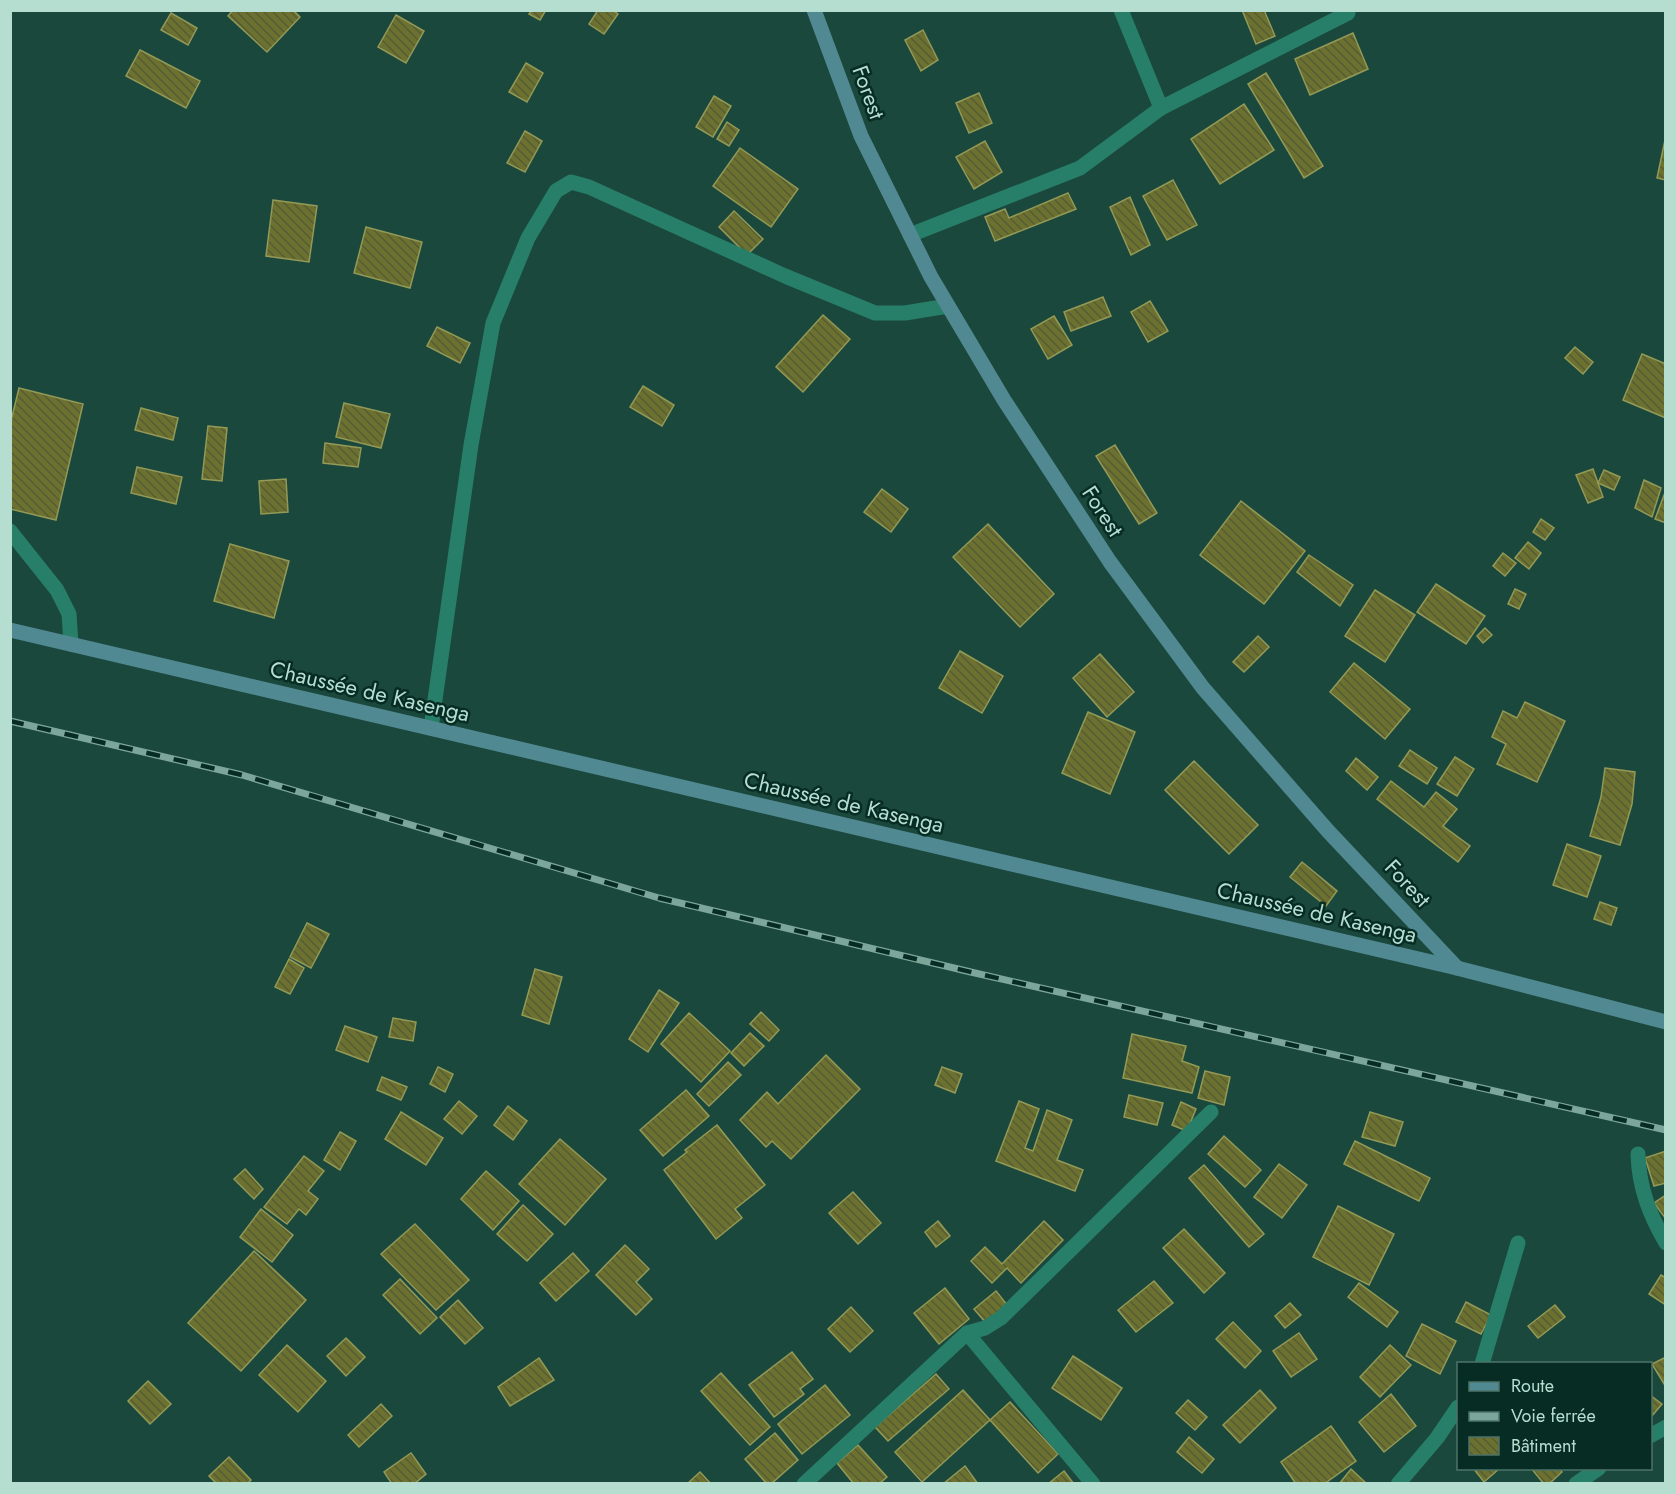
<svg xmlns="http://www.w3.org/2000/svg" width="1676" height="1494" font-family="Jost,sans-serif">
  <style>
    .building { fill: url(#building-back-hatch); stroke: #939956; stroke-width: 1.5 }
    .lines { fill: none; stroke-linecap: round; stroke-linejoin: round }
    .street { stroke: #277f69; stroke-width: 15 }
    .secondary { stroke: #508992; stroke-width: 15 }
    .rail-casing { stroke: #7ca699; stroke-width: 7 }
    .rail { stroke: #072c23; stroke-width: 4.5; stroke-dasharray: 14; stroke-linecap: butt }
    .labels { text-anchor: middle; stroke-width: 5; stroke-linejoin: round; paint-order: stroke }
    .street-label { font-size: 22px; fill: #b5ddd0; stroke: #072c23 }
  </style>
  <defs>
    <pattern id="building-back-hatch" width="6" height="6" patternUnits="userSpaceOnUse" patternTransform="scale(1.5)"><rect width="6" height="6" fill="#6c712f"/><path d="M-1 5l2 2M0 0l6 6M5-1l2 2" fill="none" stroke="#545c36"/></pattern>
  </defs>
  <rect width="100%" height="100%" fill="#1b483c"/>
  <!-- building -->
  <g class="building">
    <path d="M233,10h60l7,7 -33,35 -39,-36z"/>
    <path d="M532,10h14l-6,10 -11,-6z"/>
    <path d="M598,10h14l6,4 -14,20 -15,-10z"/>
    <path d="M1242,10h22l11,26 -19,8z"/>
    <path d="M171,13l26,15 -9,17 -27,-15z"/>
    <path d="M396,15l28,16 -18,32 -28,-16z"/>
    <path d="M923,30l15,30 -17,11 -16,-31z"/>
    <path d="M1353,33l15,36 -58,26 -15,-36z"/>
    <path d="M140,50l60,31 -14,27 -60,-32z"/>
    <path d="M526,63l17,10 -16,29 -18,-10z"/>
    <path d="M1266,73l57,93 -19,12 -56,-94z"/>
    <path d="M979,93l13,30 -23,10 -13,-30z"/>
    <path d="M714,96l17,10 -18,31 -17,-10z"/>
    <path d="M1244,104l30,46 -54,34 -29,-45z"/>
    <path d="M727,122l12,8 -10,16 -12,-7z"/>
    <path d="M525,131l17,10 -17,31 -18,-9z"/>
    <path d="M1665,140h1v40l-9,-2z"/>
    <path d="M985,141l17,31 -28,17 -18,-32z"/>
    <path d="M740,148l58,41 -27,38 -58,-41z"/>
    <path d="M1173,180l24,45 -30,15 -24,-44z"/>
    <path d="M1068,193l8,16 -81,32 -10,-24 20,-8 4,9z"/>
    <path d="M1130,197l20,48 -19,10 -21,-48z"/>
    <path d="M273,200l44,6 -8,56 -43,-6z"/>
    <path d="M734,211l29,28 -16,16 -28,-28z"/>
    <path d="M366,227l56,15 -12,46 -56,-15z"/>
    <path d="M1103,297l8,19 -40,15 -7,-19z"/>
    <path d="M1150,301l18,30 -20,11 -17,-30z"/>
    <path d="M823,315l27,24 -47,53 -27,-25z"/>
    <path d="M1054,316l18,29 -24,14 -17,-30z"/>
    <path d="M437,327l33,16 -10,20 -33,-17z"/>
    <path d="M1575,347l18,15 -10,12 -18,-16z"/>
    <path d="M1642,354l24,10v54l-43,-18z"/>
    <path d="M643,386l31,19 -12,21 -32,-19z"/>
    <path d="M19,388l64,16 -27,116 -46,-11v-84z"/>
    <path d="M344,403l46,11 -9,34 -45,-11z"/>
    <path d="M141,408l37,10 -5,22 -38,-10z"/>
    <path d="M208,426l19,2 -5,53 -20,-2z"/>
    <path d="M325,443l36,5 -3,19 -35,-4z"/>
    <path d="M1115,445l42,68 -18,11 -43,-68z"/>
    <path d="M137,467l45,10 -6,27 -45,-11z"/>
    <path d="M1593,469l10,28 -15,6 -12,-28z"/>
    <path d="M1604,470l16,7 -6,13 -16,-7z"/>
    <path d="M286,479l2,33 -27,2 -2,-33z"/>
    <path d="M1644,480l17,8 -9,29 -17,-9z"/>
    <path d="M882,489l26,20 -17,23 -27,-20z"/>
    <path d="M1666,490v33l-11,-4z"/>
    <path d="M1241,501l64,50 -41,53 -64,-49z"/>
    <path d="M1541,519l13,9 -9,12 -12,-8z"/>
    <path d="M988,524l66,70 -34,33 -67,-70z"/>
    <path d="M1528,542l13,11 -12,16 -14,-11z"/>
    <path d="M230,544l59,17 -15,57 -60,-17z"/>
    <path d="M1503,553l13,10 -11,13 -12,-10z"/>
    <path d="M1309,555l44,30 -13,21 -43,-34z"/>
    <path d="M1436,584l49,32 -19,28 -49,-32z"/>
    <path d="M1515,589l11,5 -7,15 -11,-5z"/>
    <path d="M1375,590l40,25 -30,47 -40,-26z"/>
    <path d="M1485,628l7,7 -9,8 -6,-7z"/>
    <path d="M1258,636l11,11 -25,25 -11,-10z"/>
    <path d="M960,651l43,25 -21,37 -43,-25z"/>
    <path d="M1100,654l34,38 -27,25 -34,-39z"/>
    <path d="M1354,663l56,46 -25,30 -55,-47z"/>
    <path d="M1525,702l40,19 -28,61 -40,-18 9,-20 -14,-7 11,-26 14,7z"/>
    <path d="M1088,712l47,20 -25,62 -48,-21z"/>
    <path d="M1410,750l27,18 -10,16 -28,-18z"/>
    <path d="M1455,757l19,12 -17,27 -20,-12z"/>
    <path d="M1356,758l22,19 -11,13 -21,-19z"/>
    <path d="M1194,761l64,64 -29,29 -64,-64z"/>
    <path d="M1605,768l30,4 -3,32 -12,41 -30,-9 11,-39z"/>
    <path d="M1391,781l33,26 12,-15 21,17 -14,17 27,20 -12,16 -81,-63z"/>
    <path d="M1567,844l34,12 -14,41 -34,-12z"/>
    <path d="M1302,862l35,29 -11,15 -36,-29z"/>
    <path d="M1600,902l17,6 -6,17 -17,-6z"/>
    <path d="M307,923l22,11 -18,34 -21,-11z"/>
    <path d="M289,959l15,9 -14,26 -15,-7z"/>
    <path d="M535,969l27,8 -13,47 -27,-9z"/>
    <path d="M659,990l20,13 -31,49 -19,-13z"/>
    <path d="M761,1012l18,18 -10,11 -19,-17z"/>
    <path d="M689,1013l41,38 -29,31 -40,-38z"/>
    <path d="M393,1018l23,4 -3,19 -24,-4z"/>
    <path d="M345,1026l32,11 -9,25 -32,-12z"/>
    <path d="M750,1033l14,13 -20,20 -13,-13z"/>
    <path d="M1132,1034l54,12 -4,15 17,6 -7,26 -69,-15z"/>
    <path d="M826,1055l34,34 -69,70 -19,-18 -6,6 -26,-27 27,-28 11,12z"/>
    <path d="M728,1062l13,13 -32,31 -12,-12z"/>
    <path d="M438,1067l15,7 -8,18 -15,-8z"/>
    <path d="M942,1067l20,7 -7,19 -20,-8z"/>
    <path d="M1205,1071l25,6 -6,28 -26,-7z"/>
    <path d="M382,1077l25,10 -6,13 -24,-10z"/>
    <path d="M686,1090l23,26 -46,40 -23,-26z"/>
    <path d="M1129,1095l34,8 -6,22 -33,-8z"/>
    <path d="M459,1101l18,15 -15,18 -18,-15z"/>
    <path d="M1019,1101l20,8 -14,39 8,3 14,-41 25,10 -15,40 26,10 -8,21 -79,-30z"/>
    <path d="M1181,1102l15,7 -9,22 -15,-6z"/>
    <path d="M508,1106l19,15 -14,19 -19,-15z"/>
    <path d="M401,1112l42,26 -17,27 -41,-26z"/>
    <path d="M1370,1112l33,10 -8,24 -33,-9z"/>
    <path d="M717,1125l48,60 -30,24 7,9 -26,21 -52,-69 23,-18 -2,-2z"/>
    <path d="M340,1132l16,9 -16,29 -16,-10z"/>
    <path d="M1224,1136l37,34 -16,17 -37,-33z"/>
    <path d="M560,1139l46,40 -41,46 -46,-41z"/>
    <path d="M1355,1141l75,37 -11,23 -75,-37z"/>
    <path d="M1666,1151v32l-12,3 -9,-28z"/>
    <path d="M304,1156l20,15 -16,20 10,8 -12,16 -7,-6 -12,15 -23,-17z"/>
    <path d="M1279,1164l28,21 -25,33 -28,-21z"/>
    <path d="M1204,1165l60,69 -15,13 -60,-69z"/>
    <path d="M245,1169l18,20 -9,10 -20,-20z"/>
    <path d="M486,1171l33,30 -26,29 -32,-31z"/>
    <path d="M853,1192l28,31 -23,21 -29,-31z"/>
    <path d="M1666,1195v24l-12,-16z"/>
    <path d="M523,1205l30,29 -26,27 -30,-27z"/>
    <path d="M1338,1206l56,28 -25,51 -56,-28z"/>
    <path d="M261,1209l32,26 -21,27 -32,-25z"/>
    <path d="M938,1221l12,15 -14,11 -11,-15z"/>
    <path d="M1044,1221l19,19 -42,43 -14,-15 -15,15 -21,-22 14,-14 17,17z"/>
    <path d="M415,1224l54,56 -33,30 -55,-56z"/>
    <path d="M1184,1229l41,44 -21,20 -41,-45z"/>
    <path d="M625,1245l24,24 -13,13 16,17 -16,16 -40,-40z"/>
    <path d="M254,1251l52,49 -65,71 -53,-48z"/>
    <path d="M573,1253l16,18 -33,30 -16,-18z"/>
    <path d="M1661,1275l5,3v27l-17,-11z"/>
    <path d="M400,1279l37,39 -17,16 -37,-39z"/>
    <path d="M1154,1281l19,22 -37,29 -18,-22z"/>
    <path d="M1359,1283l39,29 -11,15 -39,-30z"/>
    <path d="M945,1288l24,31 -30,25 -25,-31z"/>
    <path d="M996,1291l11,14 -21,18 -12,-14z"/>
    <path d="M458,1300l25,28 -18,16 -25,-27z"/>
    <path d="M1466,1302l25,13 -10,19 -25,-12z"/>
    <path d="M1290,1303l11,12 -16,13 -10,-12z"/>
    <path d="M1555,1305l10,12 -27,21 -10,-12z"/>
    <path d="M851,1307l22,24 -23,21 -22,-23z"/>
    <path d="M1233,1322l28,29 -16,17 -29,-29z"/>
    <path d="M1422,1324l34,17 -16,33 -34,-18z"/>
    <path d="M1299,1333l18,26 -26,18 -18,-26z"/>
    <path d="M346,1338l19,19 -19,19 -19,-20z"/>
    <path d="M287,1345l39,36 -28,31 -39,-37z"/>
    <path d="M1390,1345l21,20 -31,32 -20,-20z"/>
    <path d="M792,1352l21,27 -13,10 4,5 -30,23 -25,-32z"/>
    <path d="M1073,1356l49,32 -21,32 -49,-32z"/>
    <path d="M1666,1357v30l-14,-23z"/>
    <path d="M539,1358l15,22 -44,26 -12,-19z"/>
    <path d="M721,1373l49,54 -20,18 -49,-54z"/>
    <path d="M936,1374l13,15 -61,52 -13,-14z"/>
    <path d="M148,1381l23,23 -21,20 -22,-23z"/>
    <path d="M825,1385l25,30 -48,39 -24,-30z"/>
    <path d="M963,1390l27,30 -68,62 -27,-30z"/>
    <path d="M1260,1390l16,18 -36,35 -17,-18z"/>
    <path d="M1391,1394l25,32 -32,26 -25,-30z"/>
    <path d="M1650,1395l12,9 -11,13h-1z"/>
    <path d="M1188,1400l19,17 -12,13 -19,-17z"/>
    <path d="M1010,1402l48,52 -20,19 -48,-53z"/>
    <path d="M381,1404l11,12 -33,31 -11,-12z"/>
    <path d="M1331,1426l25,35 -32,23h-28l-15,-22z"/>
    <path d="M775,1433l23,27 -27,24h-4l-22,-25z"/>
    <path d="M1189,1437l25,22 -12,14 -25,-21z"/>
    <path d="M858,1445l29,32 -8,7h-25l-17,-21z"/>
    <path d="M411,1453l15,21 -12,10h-22l-8,-12z"/>
    <path d="M229,1457l22,23 -4,4h-30l-8,-8z"/>
    <path d="M965,1466l13,18h-35z"/>
    <path d="M1473,1468h27l-16,14z"/>
    <path d="M1531,1468h28l3,4 -13,12h-5z"/>
    <path d="M1351,1469l16,15h-28z"/>
    <path d="M1064,1471l10,13h-26z"/>
    <path d="M700,1472l11,12h-24z"/>
  </g>
  <g class="lines">
    <!-- street -->
    <g class="street">
      <path d="M1161,108l187,-95 -1,-3"/>
      <path d="M910,235l170,-67 81,-60 -40,-98"/>
      <path d="M10,531l47,59 12,24 2,30"/>
      <path d="M431,728l40,-283 22,-122 35,-85 28,-47 15,-9 18,5 196,89 90,37h30l43,-7"/>
      <path d="M1638,1154c1,33 11,60 28,89"/>
      <path d="M967,1333l126,151"/>
      <path d="M1482,1364l36,-121"/>
      <path d="M1650,1436l16,-9"/>
      <path d="M804,1484l163,-151 18,-5 16,-10 210,-206"/>
      <path d="M1398,1484l39,-46 21,-31"/>
      <path d="M1576,1484l23,-16"/>
    </g>
    <!-- secondary -->
    <g class="secondary">
      <path d="M814,10l47,126 70,141 73,123 106,162 93,126 125,143 129,137"/>
      <path d="M10,630l1447,338 209,54"/>
    </g>
    <defs>
      <path id="rail" d="M10,721l232,54 417,123 316,75 691,157"/>
    </defs>
    <!-- rail casing -->
    <use href="#rail" class="rail-casing"/>
    <!-- rail -->
    <use href="#rail" class="rail"/>
  </g>
  <g class="labels">
    <!-- street labels -->
    <g class="street-label">
      <text transform="translate(869 92) rotate(70)" y="8">Forest</text>
      <text transform="translate(1103 511) rotate(57)" y="8">Forest</text>
      <text transform="translate(370 691) rotate(13)" y="8">Chaussée de Kasenga</text>
      <text transform="translate(844 802) rotate(13)" y="8">Chaussée de Kasenga</text>
      <text transform="translate(1408 883) rotate(47)" y="8">Forest</text>
      <text transform="translate(1317 912) rotate(13)" y="8">Chaussée de Kasenga</text>
    </g>
  </g>
  <!-- border -->
  <rect width="1676" height="1494" fill="none" stroke="#b5ddd0" stroke-width="24"/>
  <!-- legend -->
  <rect x="1457" y="1362" width="195" height="108" fill="#072c23" stroke="#4d7368" stroke-width="1.5"/>
  <rect x="1469" y="1382" width="30" height="9" fill="#508992" stroke="#4d7368" stroke-width="1.5"/>
  <text x="1511" y="1392" font-size="18" fill="#b5ddd0">Route</text>
  <rect x="1469" y="1412" width="30" height="9" fill="#7ca699" stroke="#4d7368" stroke-width="1.5"/>
  <text x="1511" y="1422" font-size="18" fill="#b5ddd0">Voie ferrée</text>
  <rect x="1469" y="1437" width="30" height="18" fill="url(#building-back-hatch)" stroke="#4d7368" stroke-width="1.5"/>
  <text x="1511" y="1452" font-size="18" fill="#b5ddd0">Bâtiment</text>
</svg>
